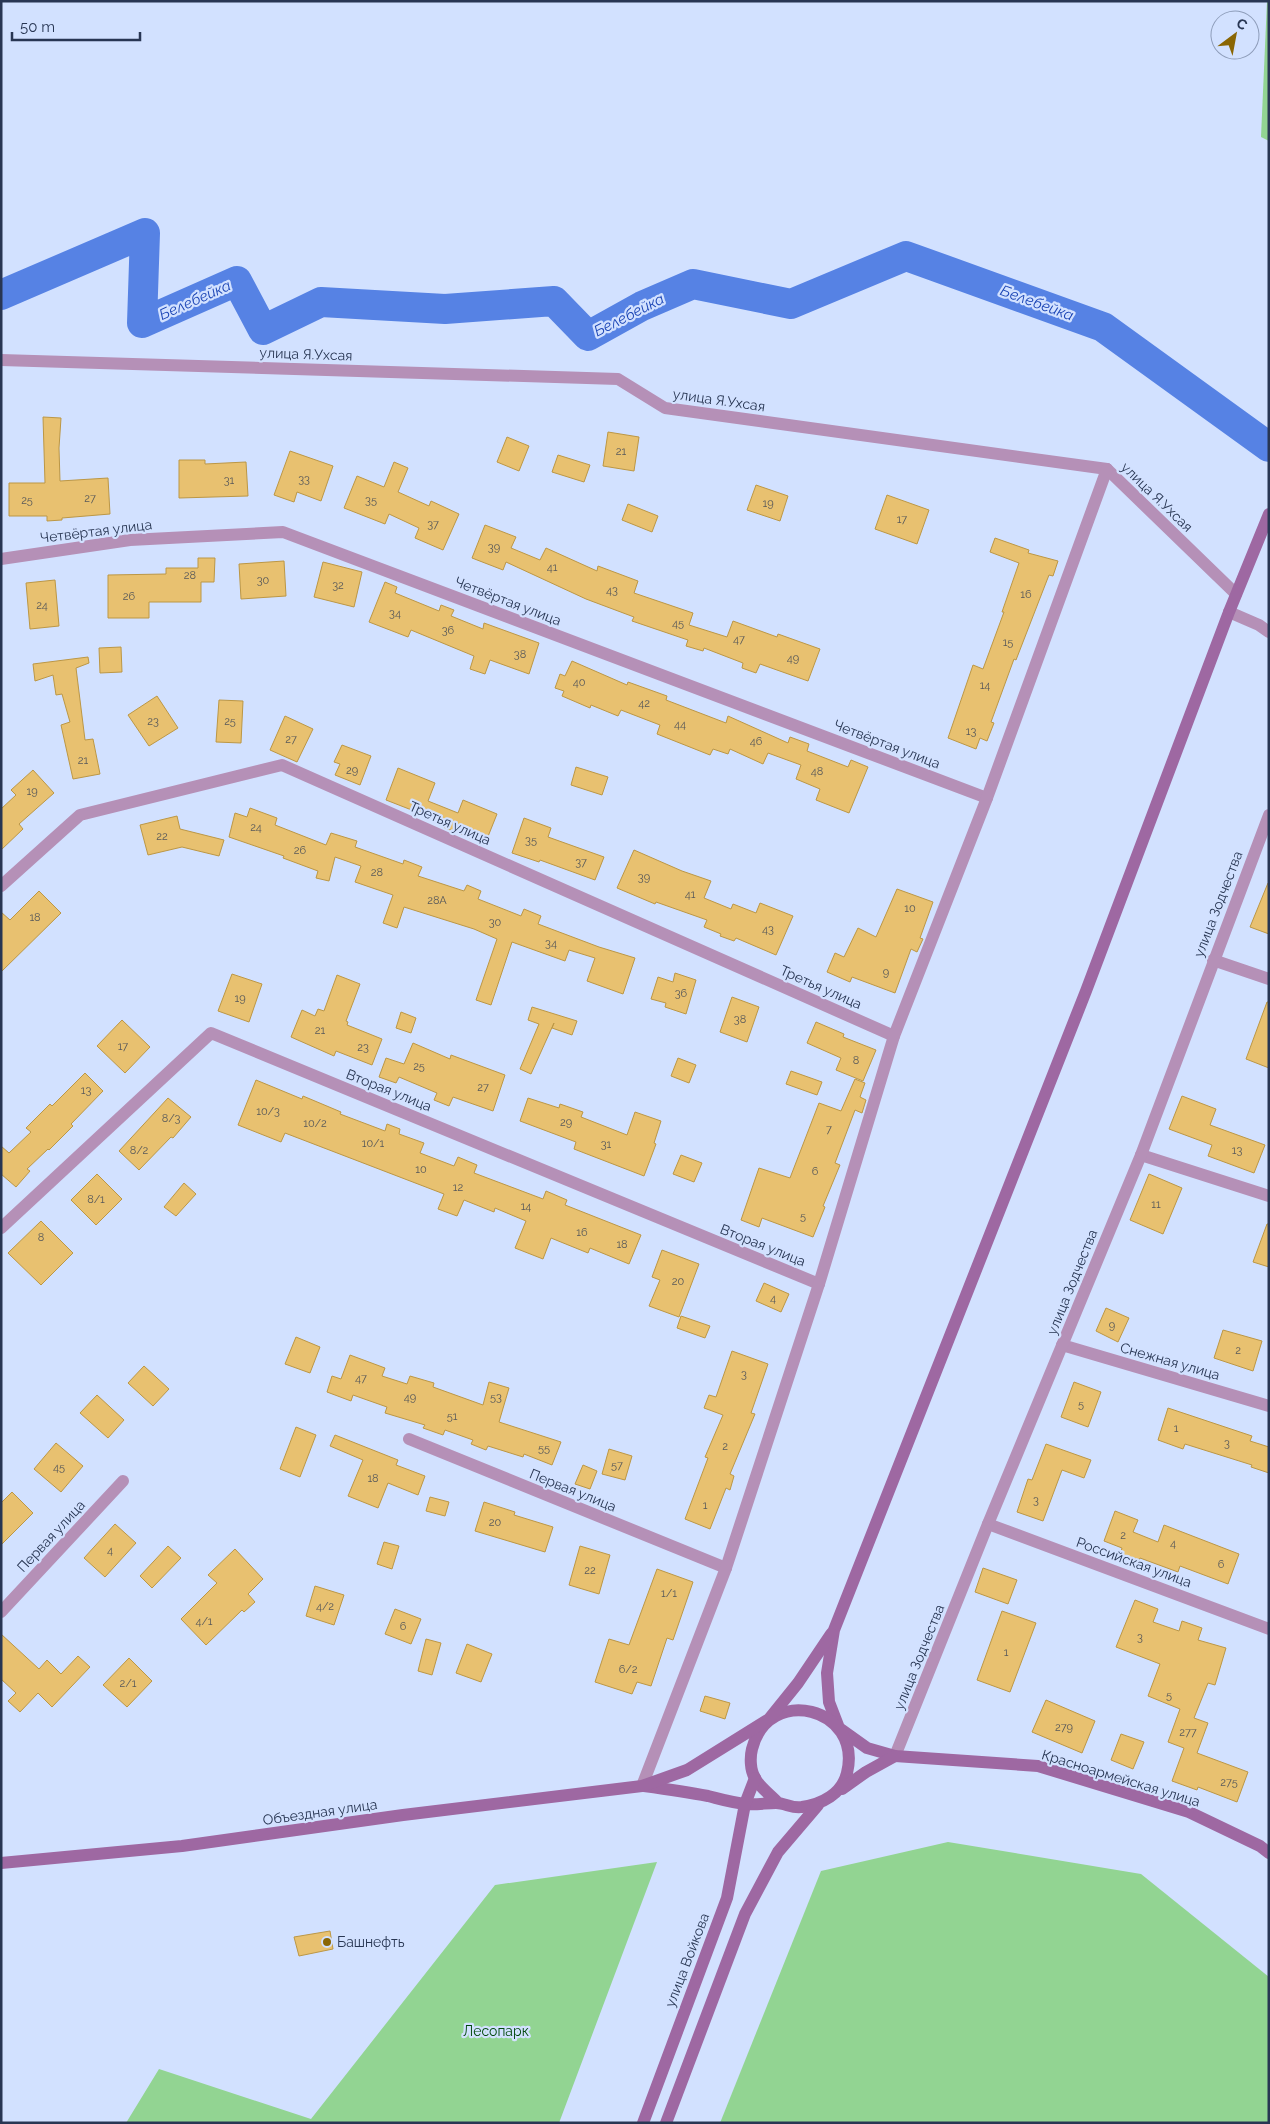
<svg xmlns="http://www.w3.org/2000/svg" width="1270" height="2124" font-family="Raleway,sans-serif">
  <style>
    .green { fill: #92d492 }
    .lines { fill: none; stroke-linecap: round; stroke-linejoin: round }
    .river { stroke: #5682e4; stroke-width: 30 }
    .building { fill: #e8c170; stroke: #bc9745 }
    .minor { stroke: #b590b7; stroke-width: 12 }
    .secondary { stroke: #9e68a2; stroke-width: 12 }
    .poi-dot { fill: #8a6604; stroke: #d2e1ff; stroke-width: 2 }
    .labels { text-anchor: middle; stroke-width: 4.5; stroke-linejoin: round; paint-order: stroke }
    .number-label { font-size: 11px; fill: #58595a }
    .street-label { font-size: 14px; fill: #283653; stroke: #d2e1ff }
    .poi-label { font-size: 14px; fill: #283653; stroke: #d2e1ff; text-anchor: start }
    .park-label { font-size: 14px; fill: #02490c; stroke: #d2e1ff }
    .water-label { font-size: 15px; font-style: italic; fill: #1a44b5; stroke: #d2e1ff }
  </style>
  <rect width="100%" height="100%" fill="#d2e1ff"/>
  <!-- green -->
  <g class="green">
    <path d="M1267,1h2v140l-8,-4z"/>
    <path d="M948,1842l193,32 128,103v146h-549l101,-252z"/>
    <path d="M657,1862l-98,261h-433l33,-54 152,50 184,-234z"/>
  </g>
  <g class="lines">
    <!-- river -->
    <path class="river" d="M1,295l144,-62 -3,90 95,-42 26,49 58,-28 124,7 109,-8 34,35 54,-30 51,-22 98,20 115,-48 197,71 166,120"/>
  </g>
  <!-- building -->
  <g class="building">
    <path d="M43,417l18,1 -2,30 1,33 48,-3 2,36 -48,4v2l-15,1v-5h-38v-33h36z"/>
    <path d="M608,432l31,5 -5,34 -31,-5z"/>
    <path d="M507,437l22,9 -10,25 -22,-9z"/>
    <path d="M290,451l43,15 -12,35 -24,-9 -3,10 -20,-7z"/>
    <path d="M558,455l32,10 -6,17 -32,-10z"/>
    <path d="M179,460h26v4l41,-2 2,34 -69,2z"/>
    <path d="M394,462l14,6 -10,24 31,14 2,-5 28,13 -16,36 -28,-12 4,-10 -30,-14 -4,10 -41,-16 13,-32 27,11z"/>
    <path d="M756,485l32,11 -8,25 -33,-11z"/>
    <path d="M887,495l42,15 -12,34 -42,-15z"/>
    <path d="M628,504l30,12 -6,16 -30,-12z"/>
    <path d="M485,525l31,12 -5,11 29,12 6,-12 51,23 1,-5 40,15 -4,12 59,20 -4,12 38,12 6,-16 44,16 1,-3 42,15 -12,32 -48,-17 -4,9 -14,-5 1,-5 -39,-15 -1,3 -17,-5 2,-6 -56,-19 2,-4 -48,-18 -80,-37 -3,8 -31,-12z"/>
    <path d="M995,538l34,12 -1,3 30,8 -5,15 -4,-1 -33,85 -2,-1 -23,63 3,1 -7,18 -7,-3 -4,11 -28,-11 25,-73 10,4 21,-57h-2l17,-49 -29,-11z"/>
    <path d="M198,558h17l-1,24h-13v20h-52v16h-41v-43l58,-1v-6h32z"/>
    <path d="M284,561l2,35 -45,3 -2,-35z"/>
    <path d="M323,562l39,10 -8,35 -40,-10z"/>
    <path d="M55,580l4,46 -29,3 -4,-46z"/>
    <path d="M385,582l12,5 -2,6 44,18 2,-6 13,5 -3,6 32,13 1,-6 55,20 -10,31 -39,-14 -5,14 -15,-5 4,-13 -63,-26 -3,7 -39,-15z"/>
    <path d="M121,647l1,25 -22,1 -1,-25z"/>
    <path d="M88,657l1,6 -13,5 9,72 8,-1 7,35 -27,5 -12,-54 9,-3 -8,-28 -6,1 -3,-20 -18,6 -2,-17z"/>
    <path d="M572,661l55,24 1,-3 39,14 -1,4 60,23 2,-7 60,27 2,-6 19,7 -2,7 41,16 3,-7 17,7 -19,46 -33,-13 4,-11 -24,-10 5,-14 -33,-12 -5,11 -33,-15 -2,5 -15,-5 -3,6 -53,-21 3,-9 -39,-15 -3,6 -27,-11 -1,3 -28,-12 2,-5 -9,-3 5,-14 5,2z"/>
    <path d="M157,696l21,32 -29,18 -21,-31z"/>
    <path d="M219,700l24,1 -2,42 -25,-1z"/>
    <path d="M285,716l28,13 -16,33 -27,-12z"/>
    <path d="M342,745l29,11 -11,29 -25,-10 5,-11 -6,-2z"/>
    <path d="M576,767l32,10 -6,18 -31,-10z"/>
    <path d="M398,768l37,15 -7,18 30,12 5,-13 34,14 -12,30 -42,-17 2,-4 -59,-23z"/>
    <path d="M33,770l21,23 -35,31 4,5 -22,21v-41l15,-14 -5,-5z"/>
    <path d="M250,808l27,10 -2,7 51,20 5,-12 26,8 -2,6 48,17 1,-4 18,7 -4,9 46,15 3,-6 14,6 -3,8 43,17 3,-7 17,7 -3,8 61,23 36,11 -12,36 -36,-13 8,-23 -26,-8 -4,11 -53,-19 -21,63 -15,-5 21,-61 -23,-10 -70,-22 -7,21 -14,-5 10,-28 -38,-13 6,-16 -26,-9 -6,24 -13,-3 2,-7 -35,-13 1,-2 -55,-19 6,-24 12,4z"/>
    <path d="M177,816l3,13 44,11 -5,16 -37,-9 -34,8 -8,-30z"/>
    <path d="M524,818l27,10 -3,9 56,20 -9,23 -55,-20 -1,2 -27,-9z"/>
    <path d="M634,850l48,21 29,10 -7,17 27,11 2,-5 23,9 4,-10 33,13 -17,39 -40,-17 -2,3 -14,-5 1,-2 -17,-7 3,-7 -51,-18 -1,2 -38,-16z"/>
    <path d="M1268,883h1v51l-19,-7z"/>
    <path d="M897,889l36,13 -13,36 3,1 -6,13 -6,-3 -16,44 -43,-16 -2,5 -23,-10 8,-19 9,4 14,-29 18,9z"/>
    <path d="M39,891l22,22 -60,59v-60l9,8z"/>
    <path d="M675,973l21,7 -10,34 -21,-7 1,-4 -15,-4 7,-22 15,5z"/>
    <path d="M232,974l30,10 -13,38 -31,-11z"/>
    <path d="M337,975l23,9 -14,37 2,1 -1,3 35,14 -10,26 -36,-14 -2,5 -43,-19 11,-27 13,6 3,-7 6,2z"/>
    <path d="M732,997l27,10 -12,35 -27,-10z"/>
    <path d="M1267,1002h2v66l-23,-9z"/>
    <path d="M532,1007l45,14 -5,14 -20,-7 2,-5 -23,51 -11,-5 19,-45 -11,-4z"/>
    <path d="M401,1012l15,6 -5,15 -15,-5z"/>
    <path d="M122,1020l28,27 -25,26 -28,-27z"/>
    <path d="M816,1022l28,12 -1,3 33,13 -13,31 -27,-11 5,-12 -34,-15z"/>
    <path d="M413,1043l37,16 1,-4 54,20 -12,36 -40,-14 -4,9 -15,-6 3,-7 -38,-16 -3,6 -17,-6 7,-19 18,6z"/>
    <path d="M678,1058l18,7 -7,18 -18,-7z"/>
    <path d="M791,1071l31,11 -5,13 -31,-11z"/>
    <path d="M85,1073l18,18 -32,33 2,2 -24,24 -1,-1 -21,20 3,2 -14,16 -15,-13v-28l8,7 22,-21 -5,-4 24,-24 2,2z"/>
    <path d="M855,1079l10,4 -5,14 6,3 -4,13 -7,-3 -20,53 5,2 -17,41 2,1 -12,30 -51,-19 -3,9 -18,-7 18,-52 31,10 29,-75 22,8z"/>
    <path d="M256,1080l46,19 1,-3 38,16 -1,2 45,17 2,-7 13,5 -1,5 25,9 -4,10 34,13 4,-9 19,8 -3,8 69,26 3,-8 21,9 -2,5 76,30 -12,29 -39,-16 -2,5 -37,-15 -8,21 -28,-11 11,-27 -31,-13 -1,4 -30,-12 -7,16 -19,-7 6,-15 -159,-61 -4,9 -43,-17z"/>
    <path d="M1182,1096l34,13 -6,16 55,20 -11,28 -46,-17 4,-11 -43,-16z"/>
    <path d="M168,1098l23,19 -18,21 -2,-1 -32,33 -20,-19z"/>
    <path d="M528,1098l31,10 1,-4 23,8 -2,5 46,18 8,-23 26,9 -7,22 2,1 -12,32 -70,-27 2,-7 -56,-21z"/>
    <path d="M681,1155l21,8 -8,19 -21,-8z"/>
    <path d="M97,1174l25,25 -26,26 -25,-25z"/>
    <path d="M1149,1174l33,14 -19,46 -33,-14z"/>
    <path d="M184,1183l12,11 -20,22 -12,-9z"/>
    <path d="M41,1221l32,32 -32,32 -33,-32z"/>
    <path d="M1267,1224h2v43l-16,-5z"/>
    <path d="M662,1250l37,14 -20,53 -30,-11 11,-26 -8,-3z"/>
    <path d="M764,1283l25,11 -8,18 -25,-11z"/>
    <path d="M1106,1308l23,10 -11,24 -22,-11z"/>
    <path d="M681,1316l29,10 -5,12 -28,-10z"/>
    <path d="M1223,1330l39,11 -9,30 -39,-13z"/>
    <path d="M296,1337l24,10 -10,26 -25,-9z"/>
    <path d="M732,1351l36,13 -17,49 4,1 -25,60 4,2 -4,14 -4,-2 -16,41 -25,-10 23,-61 -3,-1 18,-42 -19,-7 5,-13 7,2z"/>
    <path d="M350,1355l35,13 -3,8 25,8 3,-8 24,7 -1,4 50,18 6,-23 20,6 -10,34 62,20 -9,23 -28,-11 -1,3 -35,-11 -2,4 -15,-6 2,-4 -28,-10 -2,5 -20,-7 2,-3 -40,-12 2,-6 -34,-12 -2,6 -24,-9 5,-16 9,3z"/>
    <path d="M144,1366l25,23 -16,17 -25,-23z"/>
    <path d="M1074,1382l27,10 -13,35 -27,-10z"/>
    <path d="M97,1395l27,25 -16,18 -28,-25z"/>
    <path d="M1168,1408l84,28 -2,5 19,6v26l-18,-6 1,-2 -67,-21 -2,5 -25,-9z"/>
    <path d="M296,1427l20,8 -16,42 -20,-8z"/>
    <path d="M335,1435l63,25 -2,5 29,11 -7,19 -30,-12 -10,25 -30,-12 15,-36 -33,-14z"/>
    <path d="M56,1443l27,23 -22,26 -27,-23z"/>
    <path d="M1046,1444l45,16 -7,18 -22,-8 -19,51 -26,-9 11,-33 4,1z"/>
    <path d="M609,1449l23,7 -7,24 -23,-6z"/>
    <path d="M583,1465l14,6 -7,18 -15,-5z"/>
    <path d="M12,1492l21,21 -32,32v-42z"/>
    <path d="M430,1497l19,5 -4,14 -19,-5z"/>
    <path d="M484,1502l31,10 -1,3 39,12 -8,25 -70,-21z"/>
    <path d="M1115,1511l23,9 -5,12 25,10 6,-17 75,29 -11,30 -48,-18 -2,6 -38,-14 -2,4 -18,-7 2,-7 -18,-7z"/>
    <path d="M115,1524l21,19 -31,34 -21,-19z"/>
    <path d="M384,1542l15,4 -7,23 -15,-5z"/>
    <path d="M168,1546l13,12 -29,30 -12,-12z"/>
    <path d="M580,1546l30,9 -11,39 -30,-9z"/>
    <path d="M235,1549l28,30 -15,15 7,8 -11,10 -2,-2 -36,35 -25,-26 36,-36 -9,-8z"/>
    <path d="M983,1568l34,12 -9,24 -33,-12z"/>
    <path d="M657,1569l36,13 -20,58 -6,-2 -16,48 -14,-4 -5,12 -37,-12 14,-43 20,6z"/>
    <path d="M315,1586l29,9 -10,30 -28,-9z"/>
    <path d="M1135,1600l23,9 -5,13 26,9 3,-10 20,7 -4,12 28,8 -11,37 -7,-2 -14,35 14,5 -11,30 51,19 -11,30 -39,-15 -1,3 -25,-9 12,-33 -16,-6 12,-33 -32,-13 12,-32 -44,-17z"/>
    <path d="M395,1609l26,10 -10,25 -26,-10z"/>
    <path d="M1002,1611l34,12 -26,69 -33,-12z"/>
    <path d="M1,1634l38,35 8,-9 14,14 17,-18 12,11 -38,40 -14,-14 -18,19 -12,-11 8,-8 -15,-14z"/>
    <path d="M426,1639l15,4 -9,32 -14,-4z"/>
    <path d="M467,1644l25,10 -11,28 -25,-9z"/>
    <path d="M129,1658l23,23 -25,26 -24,-22z"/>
    <path d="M705,1696l25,7 -5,16 -25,-8z"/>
    <path d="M1046,1700l49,21 -13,32 -50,-21z"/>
    <path d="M1121,1734l23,8 -11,27 -22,-9z"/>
    <path d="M330,1931l3,18 -34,7 -5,-19z"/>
  </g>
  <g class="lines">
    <!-- minor -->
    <g class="minor">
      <path d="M1,360l617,19 47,29 442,61 129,125"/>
      <path d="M1,559l129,-19 153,-8 704,266"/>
      <path d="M1229,612l30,13 10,7"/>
      <path d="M1,886l79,-71 202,-50 612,271"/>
      <path d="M1213,960l56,19"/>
      <path d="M1141,1155l128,41"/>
      <path d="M1,1228l210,-195 608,251"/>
      <path d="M1062,1345l207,61"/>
      <path d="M409,1439l317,129"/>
      <path d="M988,1524l281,105"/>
      <path d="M1,1612l122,-131"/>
      <path d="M895,1756l93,-232 153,-369 128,-340"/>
      <path d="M642,1786l84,-218 93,-284 75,-248 93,-238 120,-329"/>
    </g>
    <!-- secondary -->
    <g class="secondary">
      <path d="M1269,514l-40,98 -143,379 -252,639 -7,43 2,29 10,26 28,20 28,8 143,10 151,46 71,34 9,7"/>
      <path d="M644,1786c22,3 43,6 64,10 12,3 25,7 38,8 10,1 20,-1 30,-1 9,0 17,6 26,4 20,-3 40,-13 45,-34 16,-66 -79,-89 -95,-24 -2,8 -2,21 3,29 4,9 17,18 23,25"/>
      <path d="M842,1789l24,-17 29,-16"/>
      <path d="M1,1863l181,-17 221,-31 239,-29 45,-16 82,-51 29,-36 33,-49"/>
      <path d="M643,2123l84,-225 18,-94 10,-26"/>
      <path d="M666,2123l79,-209 33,-62 40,-47"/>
    </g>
  </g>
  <!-- markers -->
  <circle class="poi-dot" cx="327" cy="1942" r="5"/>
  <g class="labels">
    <!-- number labels -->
    <g class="number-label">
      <text x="621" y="455">21</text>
      <text x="304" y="483">33</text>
      <text x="229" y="484">31</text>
      <text x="90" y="502">27</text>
      <text x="27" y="504">25</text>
      <text x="371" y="504">35</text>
      <text x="768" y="507">19</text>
      <text x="902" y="523">17</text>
      <text x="433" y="528">37</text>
      <text x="494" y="551">39</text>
      <text x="552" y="571">41</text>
      <text x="190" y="579">28</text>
      <text x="263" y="584">30</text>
      <text x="338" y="589">32</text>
      <text x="612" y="594">43</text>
      <text x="1026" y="598">16</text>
      <text x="129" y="600">26</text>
      <text x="42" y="609">24</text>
      <text x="395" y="617">34</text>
      <text x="678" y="627">45</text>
      <text x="448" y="634">36</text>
      <text x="739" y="643">47</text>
      <text x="1008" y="646">15</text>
      <text x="520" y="658">38</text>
      <text x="793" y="662">49</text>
      <text x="579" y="686">40</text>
      <text x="985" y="689">14</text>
      <text x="644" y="707">42</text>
      <text x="153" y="725">23</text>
      <text x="230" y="725">25</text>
      <text x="680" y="728">44</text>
      <text x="971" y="735">13</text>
      <text x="291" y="743">27</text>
      <text x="756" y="745">46</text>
      <text x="83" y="764">21</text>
      <text x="352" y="774">29</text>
      <text x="817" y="775">48</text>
      <text x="32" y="795">19</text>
      <text x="256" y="831">24</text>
      <text x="162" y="840">22</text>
      <text x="531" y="844">35</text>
      <text x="300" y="854">26</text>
      <text x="581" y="866">37</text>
      <text x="377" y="876">28</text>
      <text x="644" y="881">39</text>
      <text x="690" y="898">41</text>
      <text x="437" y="904">28А</text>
      <text x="910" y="912">10</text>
      <text x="35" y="921">18</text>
      <text x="495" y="926">30</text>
      <text x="768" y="933">43</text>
      <text x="551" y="947">34</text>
      <text x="886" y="976">9</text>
      <text x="681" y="997">36</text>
      <text x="240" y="1002">19</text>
      <text x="740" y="1023">38</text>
      <text x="320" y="1034">21</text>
      <text x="123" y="1050">17</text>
      <text x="363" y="1051">23</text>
      <text x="856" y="1064">8</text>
      <text x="419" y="1070">25</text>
      <text x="483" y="1091">27</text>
      <text x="86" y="1094">13</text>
      <text x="268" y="1115">10/3</text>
      <text x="171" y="1122">8/3</text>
      <text x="566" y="1126">29</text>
      <text x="315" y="1127">10/2</text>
      <text x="829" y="1133">7</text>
      <text x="373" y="1147">10/1</text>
      <text x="606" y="1148">31</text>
      <text x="139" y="1154">8/2</text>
      <text x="1237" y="1154">13</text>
      <text x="421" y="1173">10</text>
      <text x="815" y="1175">6</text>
      <text x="458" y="1191">12</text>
      <text x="96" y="1203">8/1</text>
      <text x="1156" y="1208">11</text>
      <text x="526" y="1210">14</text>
      <text x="803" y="1220">5</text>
      <text x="582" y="1236">16</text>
      <text x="41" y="1241">8</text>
      <text x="622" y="1248">18</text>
      <text x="678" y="1285">20</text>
      <text x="773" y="1302">4</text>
      <text x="1112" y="1329">9</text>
      <text x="1238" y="1354">2</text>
      <text x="744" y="1378">3</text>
      <text x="361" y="1382">47</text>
      <text x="410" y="1401">49</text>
      <text x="496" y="1401">53</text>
      <text x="1081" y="1408">5</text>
      <text x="452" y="1420">51</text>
      <text x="1176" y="1432">1</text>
      <text x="1227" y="1447">3</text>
      <text x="725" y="1450">2</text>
      <text x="544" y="1452">55</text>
      <text x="617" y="1469">57</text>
      <text x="59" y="1471">45</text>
      <text x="373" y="1482">18</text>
      <text x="1036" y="1504">3</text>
      <text x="705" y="1509">1</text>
      <text x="495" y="1526">20</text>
      <text x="1123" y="1539">2</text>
      <text x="1173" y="1547">4</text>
      <text x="110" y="1554">4</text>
      <text x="1221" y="1568">6</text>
      <text x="590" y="1574">22</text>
      <text x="669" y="1597">1/1</text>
      <text x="325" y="1610">4/2</text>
      <text x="204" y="1625">4/1</text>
      <text x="403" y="1630">6</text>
      <text x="1140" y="1641">3</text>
      <text x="1006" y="1656">1</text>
      <text x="628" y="1673">6/2</text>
      <text x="128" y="1687">2/1</text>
      <text x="1169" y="1699">5</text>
      <text x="1064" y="1731">279</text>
      <text x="1188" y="1736">277</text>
      <text x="1229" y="1786">275</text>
    </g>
    <!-- street labels -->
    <g class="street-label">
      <text transform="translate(306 354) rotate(2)" y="5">улица Я.Ухсая</text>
      <text transform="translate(719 400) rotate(8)" y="5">улица Я.Ухсая</text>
      <text transform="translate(1157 497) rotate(44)" y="5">улица Я.Ухсая</text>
      <text transform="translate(96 531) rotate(-7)" y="5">Четвёртая улица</text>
      <text transform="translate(508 601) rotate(21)" y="5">Четвёртая улица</text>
      <text transform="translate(887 744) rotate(21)" y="5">Четвёртая улица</text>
      <text transform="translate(450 823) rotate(24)" y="5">Третья улица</text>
      <text transform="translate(1218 904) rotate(-69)" y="5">улица Зодчества</text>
      <text transform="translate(821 987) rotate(24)" y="5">Третья улица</text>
      <text transform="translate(389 1090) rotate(22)" y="5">Вторая улица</text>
      <text transform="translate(763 1245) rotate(22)" y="5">Вторая улица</text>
      <text transform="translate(1072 1282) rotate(-68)" y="5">улица Зодчества</text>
      <text transform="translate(1170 1361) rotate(16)" y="5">Снежная улица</text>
      <text transform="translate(573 1490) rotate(22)" y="5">Первая улица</text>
      <text transform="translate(51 1536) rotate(-47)" y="5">Первая улица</text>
      <text transform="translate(1134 1562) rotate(20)" y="5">Российская улица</text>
      <text transform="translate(919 1657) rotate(-68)" y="5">улица Зодчества</text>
      <text transform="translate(1121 1778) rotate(17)" y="5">Красноармейская улица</text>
      <text transform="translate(320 1812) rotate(-8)" y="5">Объездная улица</text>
      <text transform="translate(687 1960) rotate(-69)" y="5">улица Войкова</text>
    </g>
    <!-- poi labels -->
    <g class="poi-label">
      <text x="337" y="1947">Башнефть</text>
    </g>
    <!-- park labels -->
    <g class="park-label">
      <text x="496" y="2036">Лесопарк</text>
    </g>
    <!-- water labels -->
    <g class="water-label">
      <text transform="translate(195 300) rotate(-24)" y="5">Белебейка</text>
      <text transform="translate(1037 303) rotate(20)" y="5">Белебейка</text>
      <text transform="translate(629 315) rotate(-27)" y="5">Белебейка</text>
    </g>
  </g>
  <!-- border -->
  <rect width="1270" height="2124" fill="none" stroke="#283653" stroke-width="5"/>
  <!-- north arrow -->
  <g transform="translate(1235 35) rotate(32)"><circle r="24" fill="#d2e1ff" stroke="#8e9dba"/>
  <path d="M0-4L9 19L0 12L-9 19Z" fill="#8a6604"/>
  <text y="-8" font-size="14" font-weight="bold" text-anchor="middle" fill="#283653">С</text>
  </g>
  <!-- scale -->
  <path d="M12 32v8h128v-8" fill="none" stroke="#283653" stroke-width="2.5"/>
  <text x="20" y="32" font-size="15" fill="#283653" stroke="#d2e1ff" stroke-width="4" paint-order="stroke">50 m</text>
</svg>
